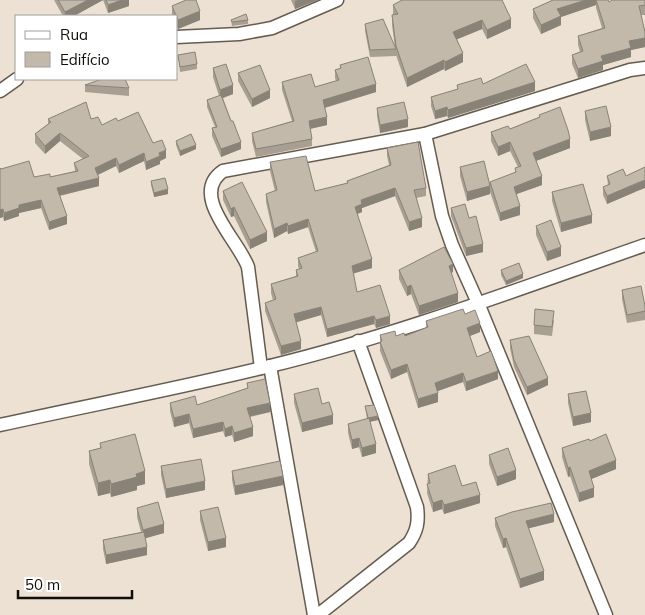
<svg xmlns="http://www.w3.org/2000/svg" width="645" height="615" font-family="Mulish,sans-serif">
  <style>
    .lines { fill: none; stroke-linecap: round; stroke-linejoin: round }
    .street-casing { stroke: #655c4f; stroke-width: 15 }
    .street { stroke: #fff; stroke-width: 12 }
    .wall { fill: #a89f92 }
    .shaded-wall { fill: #888277 }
    .building { fill: #c3b9aa; stroke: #888277 }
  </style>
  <rect width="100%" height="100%" fill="#ece1d2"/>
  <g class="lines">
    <defs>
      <g id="street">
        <path d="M176,37l63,-3 33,-6 65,-28"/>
        <path d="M0,91l17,-12"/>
        <path d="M425,134l17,82 10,29 26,58 128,312"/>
        <path d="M270,366l44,249"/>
        <path d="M261,368l-13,-101c-9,-26 -60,-72 -25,-96l202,-37 205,-64 15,-2"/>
        <path d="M0,425c90,-20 181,-37 270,-59 128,-31 251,-78 375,-121"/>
        <path d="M318,615l91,-72c8,-12 10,-21 8,-36l-59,-166"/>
      </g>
    </defs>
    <!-- street casing -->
    <use href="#street" class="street-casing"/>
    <!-- street -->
    <use href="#street" class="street"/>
  </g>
  <!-- wall -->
  <g class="wall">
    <path d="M54,0h49l-29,16h-11z"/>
    <path d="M103,0h26v6l-21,7z"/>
    <path d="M291,0h27l-23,9z"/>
    <path d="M402,0l109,28 -24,11 -5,-10 -25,10 6,23 -18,9 -1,-2 -37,18 -11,-32v-4v5l-26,1 -5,-26v-7l30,24 -3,-23v-10h1v-10z"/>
    <path d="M553,0h55l1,2 36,-2v15h-4l4,17v15l-14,3v7l-28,8v5l-25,8 -6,-14v-9l8,-3 -2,-7v-9l24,-8 -6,-20v-3l-35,12v8l-20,9 -8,-16v-9z"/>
    <path d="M172,6l28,14 -22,9 -2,-4v-9h-3l-1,-1z"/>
    <path d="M231,20h17v4l-16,2z"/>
    <path d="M178,55l19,9v5l-17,3z"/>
    <path d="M340,65l36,27 -51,16 2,17 -17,4 2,10v7l-56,11 -4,-16v-8l40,-12 -10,-31v-8l33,5 21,-6 -1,-3v-8l5,-1z"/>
    <path d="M213,68l20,26 -10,4 18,51 -20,8 -9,-21v-8l3,-1 -8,-20v-7l12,-4 -6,-19z"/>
    <path d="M238,73l32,25 -18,9 -14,-26z"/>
    <path d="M483,84l52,7 -87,27 -1,-2 -12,3 -4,-13v-9l26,-7v-5z"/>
    <path d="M85,85l44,3v8l-44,-4z"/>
    <path d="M377,108l31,19 -28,6 -3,-17z"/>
    <path d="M585,111l26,25 -21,5 -5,-21z"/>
    <path d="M539,115l31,33 -34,13 6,24 -26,9 4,21 -20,6 -10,-29v2l-23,7 -7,-25v-9l30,17 25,-11v-5l3,-1 -8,-16 -12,5 -7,-15v-9l19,-3 29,-12z"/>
    <path d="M48,119h43l11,6 16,-4 35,22 13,15 -6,3v3l-14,6 -2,-9 -25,12 -3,-7 -18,9 1,11 -39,10 7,28 -18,6 -8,-22 -22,5v3l-15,5 -1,-4 -3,1v-50l1,1 33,8h16l25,-6 -1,-8 9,-4 -23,-18 -15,13 -10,-11v-9l13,-10z"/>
    <path d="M176,141l20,8 -16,7 -4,-11z"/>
    <path d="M387,148l39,40v8l-10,2 6,29 -13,4 -14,-35 -33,12v4l-5,2 15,54 -19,5 4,19 33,32 -14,4 -2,-4 -47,13 -6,-22 -25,7 5,27 -20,6 -16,-44v-8l8,-3 -2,-7v-9l25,-8v-6l3,-1 -1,-3v-8l18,-6 -8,-25 -20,7 -1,-3 -13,7 -8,-36v-8l9,-3 -5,-20v-9l45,29 32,-8v-2l42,-16 -2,-9z"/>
    <path d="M607,176h19l9,16 -28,12 -4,-9v-8l5,-2z"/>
    <path d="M151,181l17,13 -14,3 -3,-12z"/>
    <path d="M223,191l44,50 -17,8 -16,-33 -3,1 -8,-17z"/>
    <path d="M552,192l40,31 -31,9 -9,-31z"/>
    <path d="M451,208l18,10 14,34 -17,4 -15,-40z"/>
    <path d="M536,226l25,30 -14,5 -11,-26z"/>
    <path d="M399,270l54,2 -2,1 7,29 -39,13 -8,-21 -4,2 -8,-17z"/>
    <path d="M501,270l22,8 -17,7 -5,-10z"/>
    <path d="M622,290l23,16v14l-18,3 -5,-24z"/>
    <path d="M465,314l15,18 -10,4 7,21 21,22 -32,12 -3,-9 -25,9v11l-20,6 -11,-36 -16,7 -11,-28v-16l25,1 21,-8v-7z"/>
    <path d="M554,320l-2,16 -18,-2v-9z"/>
    <path d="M510,340l38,45 -21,10 -13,-28 -4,-19z"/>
    <path d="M247,383l23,29 -20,5 3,19 -19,6 -2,-7 -7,2 -2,-6 -30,7 -4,-15 -15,4 -4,-16v-8l27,2 50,-17z"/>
    <path d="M294,394l28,10 11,20 -31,8 -8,-29z"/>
    <path d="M568,394l23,28 -18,4 -5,-23z"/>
    <path d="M365,406l13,14 -8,2 6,31 -14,4 -3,-10 -7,2 -4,-16v-9l19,-5z"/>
    <path d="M590,441l26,28 -25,10 3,18 -15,5 -9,-26 -2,1 -6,-20v-9z"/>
    <path d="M100,443l45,41 -8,2v4l-26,7 -1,-4 -12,3 -9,-32v-13l11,-3z"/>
    <path d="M489,455l27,24 -19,7 -8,-22z"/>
    <path d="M161,466l44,24 -39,8 -5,-23z"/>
    <path d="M232,471l51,14 -48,10 -3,-15z"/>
    <path d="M428,474l34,12 18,17 -36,11 -2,-5 -9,3 -6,-19z"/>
    <path d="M137,508l27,25 -19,5 2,17 -41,9 -3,-15v-9l38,-8 -4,-15z"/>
    <path d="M200,511l26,36 -18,4 -8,-31z"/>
    <path d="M495,518l59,4 -25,6 15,52 -24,8 -14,-41 -3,1 -8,-22z"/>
  </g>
  <!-- shaded-wall -->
  <g class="shaded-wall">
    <path d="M88,0h15l-29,16h-9v-4z"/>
    <path d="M122,0h7v6l-21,7v-8z"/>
    <path d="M298,0h20l-23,9v-8z"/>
    <path d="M586,0h10v5l-35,12v8l-20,9v-9l16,-16z"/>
    <path d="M200,11v9l-22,9v-9z"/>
    <path d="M511,19v9l-24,11v-9z"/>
    <path d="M482,20v9l-29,12v-9z"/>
    <path d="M645,38v9l-14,3v7l-28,8v5l-25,8v-9l51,-28z"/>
    <path d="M463,53v9l-18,9v-9z"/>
    <path d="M444,60v9l-37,18v-9z"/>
    <path d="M535,82v9l-87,27v-8z"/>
    <path d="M376,84v8l-53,16v-8z"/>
    <path d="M233,85v9l-13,5v-9z"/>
    <path d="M270,90v8l-18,9v-8z"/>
    <path d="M447,107v9l-12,3v-8z"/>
    <path d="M327,117v8l-18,4v-8z"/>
    <path d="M408,119v8l-28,6v-8z"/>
    <path d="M611,127v9l-21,5v-9z"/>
    <path d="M60,133v8l-15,13v-8z"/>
    <path d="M570,139v9l-37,14v-9z"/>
    <path d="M241,142v7l-20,8v-8z"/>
    <path d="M510,142v9l-12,5v-9z"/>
    <path d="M196,145v4l-16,7v-5z"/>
    <path d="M166,150v8l-6,3v3l-14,6v-8l13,-9z"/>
    <path d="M144,153v8l-25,12v-8z"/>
    <path d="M116,158v8l-21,10v-8z"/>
    <path d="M542,176v9l-28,10v-8z"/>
    <path d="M99,178v8l-42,10v-8z"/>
    <path d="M645,180v8l-10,4 -28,12v-8z"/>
    <path d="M490,186v8l-23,7v-9z"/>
    <path d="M395,188v8l-33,12v4l-7,3v-8l6,-7z"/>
    <path d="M168,189v5l-14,3v-4z"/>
    <path d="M41,200v8l-22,5v3l-15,5v-8l15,-8z"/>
    <path d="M520,206v9l-20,6v-8z"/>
    <path d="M234,207v9l-3,1v-8z"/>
    <path d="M3,209v8l-3,1v-8z"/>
    <path d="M592,215v8l-31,9v-9z"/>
    <path d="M67,216v8l-18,6v-8z"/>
    <path d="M422,218v9l-13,4v-9z"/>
    <path d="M308,219v8l-20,7v-8z"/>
    <path d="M287,223v8l-13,7v-9z"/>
    <path d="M267,232v9l-17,8v-9z"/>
    <path d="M483,244v8l-17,4v-8z"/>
    <path d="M561,247v9l-14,5v-9z"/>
    <path d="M372,259v9l-20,6v-8z"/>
    <path d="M453,264v8l-4,2v-8z"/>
    <path d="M523,274v4l-17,7v-4z"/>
    <path d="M411,285v9l-4,2v-9z"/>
    <path d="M458,293v9l-39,13v-9z"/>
    <path d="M321,307v8l-27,8v-9z"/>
    <path d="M374,316v8l-47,13v-8z"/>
    <path d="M390,316v8l-14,4v-8z"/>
    <path d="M480,323v9l-13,5v-9z"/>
    <path d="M301,341v8l-20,6v-9z"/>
    <path d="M407,364v8l-16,7v-9z"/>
    <path d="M498,371v8l-32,12v-9z"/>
    <path d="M463,373v9l-28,10v-9z"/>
    <path d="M548,378v7l-21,10v-8z"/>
    <path d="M438,393v9l-20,6v-9z"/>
    <path d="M270,403v9l-23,5v-9z"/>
    <path d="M591,413v9l-18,4v-9z"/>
    <path d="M189,414v9l-15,4v-9z"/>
    <path d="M333,415v9l-31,8v-9z"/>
    <path d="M378,416v4l-10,2v-4z"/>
    <path d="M223,422v9l-30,7v-9z"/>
    <path d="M232,426v9l-7,2v-8z"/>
    <path d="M253,427v9l-19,6v-9z"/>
    <path d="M359,438v9l-7,2v-9z"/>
    <path d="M376,444v9l-14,4v-9z"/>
    <path d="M616,460v9l-27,11v-9z"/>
    <path d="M570,467v9l-2,1v-9z"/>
    <path d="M516,470v9l-19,7v-9z"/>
    <path d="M145,471v13l-8,2v4l-26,7v-13l25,-10z"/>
    <path d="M283,476v9l-48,10v-9z"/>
    <path d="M110,480v13l-12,3v-13z"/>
    <path d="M205,481v9l-39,8v-9z"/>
    <path d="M594,488v9l-15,5v-9z"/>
    <path d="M480,495v8l-36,11v-9z"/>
    <path d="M442,500v9l-9,3v-9z"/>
    <path d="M554,514v8l-28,7v-8z"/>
    <path d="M164,524v9l-21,6v-9z"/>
    <path d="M226,538v9l-18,4v-9z"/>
    <path d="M506,538v9l-3,1v-9z"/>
    <path d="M147,547v8l-41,9v-9z"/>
    <path d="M544,571v9l-24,8v-9z"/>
  </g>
  <!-- building -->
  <g class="building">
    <path d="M58,0h30l-23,12z"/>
    <path d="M106,0h16l-14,5z"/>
    <path d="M186,0h10l4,11 -22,9 -6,-14z"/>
    <path d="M402,0h100l9,19 -24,11 -5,-10 -29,12 10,21 -18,9 -1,-2 -37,18 -11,-32 -4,-31 6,-1 -5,-9z"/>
    <path d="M553,0h33l-29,9 4,7 -20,9 -8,-16z"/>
    <path d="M596,0h12l1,2 3,-2h33v5l-6,1 6,26v6l-16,3 2,7 -30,8 2,5 -25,8 -6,-14 11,-4 -5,-15 27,-8z"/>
    <path d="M246,14l2,6 -16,2 -1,-2z"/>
    <path d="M383,19l13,30 -26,1 -5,-26z"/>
    <path d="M195,52l2,12 -17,3 -2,-12z"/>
    <path d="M368,57l8,27 -53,16 4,17 -18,4 3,18 -56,10 -4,-16 42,-12 -12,-39 29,-8 4,13 24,-7 -4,-10 6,-2 -1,-3z"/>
    <path d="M226,64l7,21 -13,5 -7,-22z"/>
    <path d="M526,64l9,18 -87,28 -1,-3 -12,4 -4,-14 27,-8 -1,-4 24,-7 2,6z"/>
    <path d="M260,65l10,25 -18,9 -14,-26z"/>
    <path d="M102,79h23l4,9 -44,-3z"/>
    <path d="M221,95l10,26h2l8,21 -20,7 -9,-21 5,-1 -10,-27z"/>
    <path d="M86,102l5,17 7,-2 4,8 14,-7 2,3 20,-9 15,31 9,-3 4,10 -7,3 1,3 -14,6 -2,-9 -25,12 -3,-7 -21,10 4,10 -42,10 10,28 -18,6 -8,-22 -22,5v3l-15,5 -1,-4 -3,1v-42l1,1 28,-8 5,16 16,-3v3l28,-6 -4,-8 15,-7 -29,-23 -15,13 -10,-12 16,-12 -3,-3z"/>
    <path d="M404,102l4,17 -28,6 -3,-17z"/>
    <path d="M606,106l5,21 -21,5 -5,-21z"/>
    <path d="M560,107l8,23 2,9 -37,14 9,23 -28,11 6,19 -20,7 -10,-31 26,-10 -1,-4 6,-2 -11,-24 -12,5 -7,-15 17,-6 2,3 30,-12 -1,-2z"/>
    <path d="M191,134l5,11 -16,6 -4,-10z"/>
    <path d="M418,142l8,46 -12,2 8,28 -13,4 -14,-34 -34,12 1,4 -7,3 17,52 -20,7 5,26 23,-7 10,31 -14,4 -2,-4 -47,13 -6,-22 -27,7 7,27 -20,5 -16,-43 11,-4 -5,-15 27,-8 -2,-6 6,-2 -4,-10 20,-7 -10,-32 -20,7 -1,-3 -13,6 -8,-35 11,-4 -7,-28 36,-6 9,35 33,-8 -1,-2 44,-16 -4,-17z"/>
    <path d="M484,161l6,25 -23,6 -7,-25z"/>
    <path d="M645,167v13l-10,4 -28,12 -4,-9 7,-3 -3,-8 16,-7 3,7z"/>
    <path d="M165,178l3,11 -14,4 -3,-12z"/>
    <path d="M242,182l25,50 -17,8 -16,-33 -3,2 -8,-18z"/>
    <path d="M583,184l9,31 -31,8 -9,-31z"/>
    <path d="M465,204l4,14 7,-2 7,28 -17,4 -15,-40z"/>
    <path d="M551,220l10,27 -14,5 -11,-26z"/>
    <path d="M444,247l9,17 -4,2 9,27 -39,13 -8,-21 -4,2 -8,-17z"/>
    <path d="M519,263l4,11 -17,7 -5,-11z"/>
    <path d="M641,286l4,20v5l-18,4 -5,-25z"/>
    <path d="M463,309l2,5 10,-4 5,13 -13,5 10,29 14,-6 7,20 -32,11 -3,-9 -28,10 3,10 -20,6 -11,-35 -16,6 -11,-28 2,-1 -2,-6 15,-4 1,5 8,-3 1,3 23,-9 -2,-6z"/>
    <path d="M535,309l19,2 -2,16 -18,-2z"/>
    <path d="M529,336l19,42 -21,9 -13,-27 -4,-20z"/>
    <path d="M265,379l5,24 -23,5 6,19 -19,6 -2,-7 -7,3 -2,-7 -30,7 -4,-15 -15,4 -4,-15 25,-7 2,9 51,-17 -1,-5z"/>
    <path d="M318,388l4,16 7,-2 4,13 -31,8 -8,-29z"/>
    <path d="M586,391l5,22 -18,4 -5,-23z"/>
    <path d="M374,405l4,11 -10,2 -3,-12z"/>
    <path d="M369,418l7,26 -14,4 -3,-10 -7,2 -4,-16z"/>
    <path d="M135,434l10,37 -9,3 1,3 -26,7 -1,-4 -12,3 -9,-32 12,-3 -1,-5z"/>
    <path d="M606,434l10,26 -27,11 5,17 -15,5 -9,-26 -2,1 -6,-20 27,-9 1,2z"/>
    <path d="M508,448l8,22 -19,7 -8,-22z"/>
    <path d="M201,459l4,22 -39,8 -5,-23z"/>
    <path d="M280,461l3,15 -48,10 -3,-15z"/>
    <path d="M455,465l7,21 14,-4 4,13 -36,10 -2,-5 -9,3 -6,-19 3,-1 -2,-9z"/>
    <path d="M158,502l6,22 -21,6 -6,-22z"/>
    <path d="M551,503l3,11 -28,7 18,50 -24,8 -14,-41 -3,1 -8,-21 17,-6z"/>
    <path d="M218,507l8,31 -18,4 -8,-31z"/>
    <path d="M144,532l3,15 -41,8 -3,-15z"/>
  </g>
  <!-- legend -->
  <rect x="15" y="15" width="162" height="65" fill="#ffffff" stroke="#a09e9c"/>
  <rect x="25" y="31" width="25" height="8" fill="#ffffff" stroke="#a09e9c"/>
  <text x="60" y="40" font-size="15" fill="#110d08">Rua</text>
  <rect x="25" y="52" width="25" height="15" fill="#c3b9aa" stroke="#a09e9c"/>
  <text x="60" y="65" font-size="15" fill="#110d08">Edifício</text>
  <!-- scale -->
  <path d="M18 590v8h114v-8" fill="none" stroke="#110d08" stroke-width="2.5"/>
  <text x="25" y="590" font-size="15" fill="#110d08" stroke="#ffffff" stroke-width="4" paint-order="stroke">50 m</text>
</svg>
